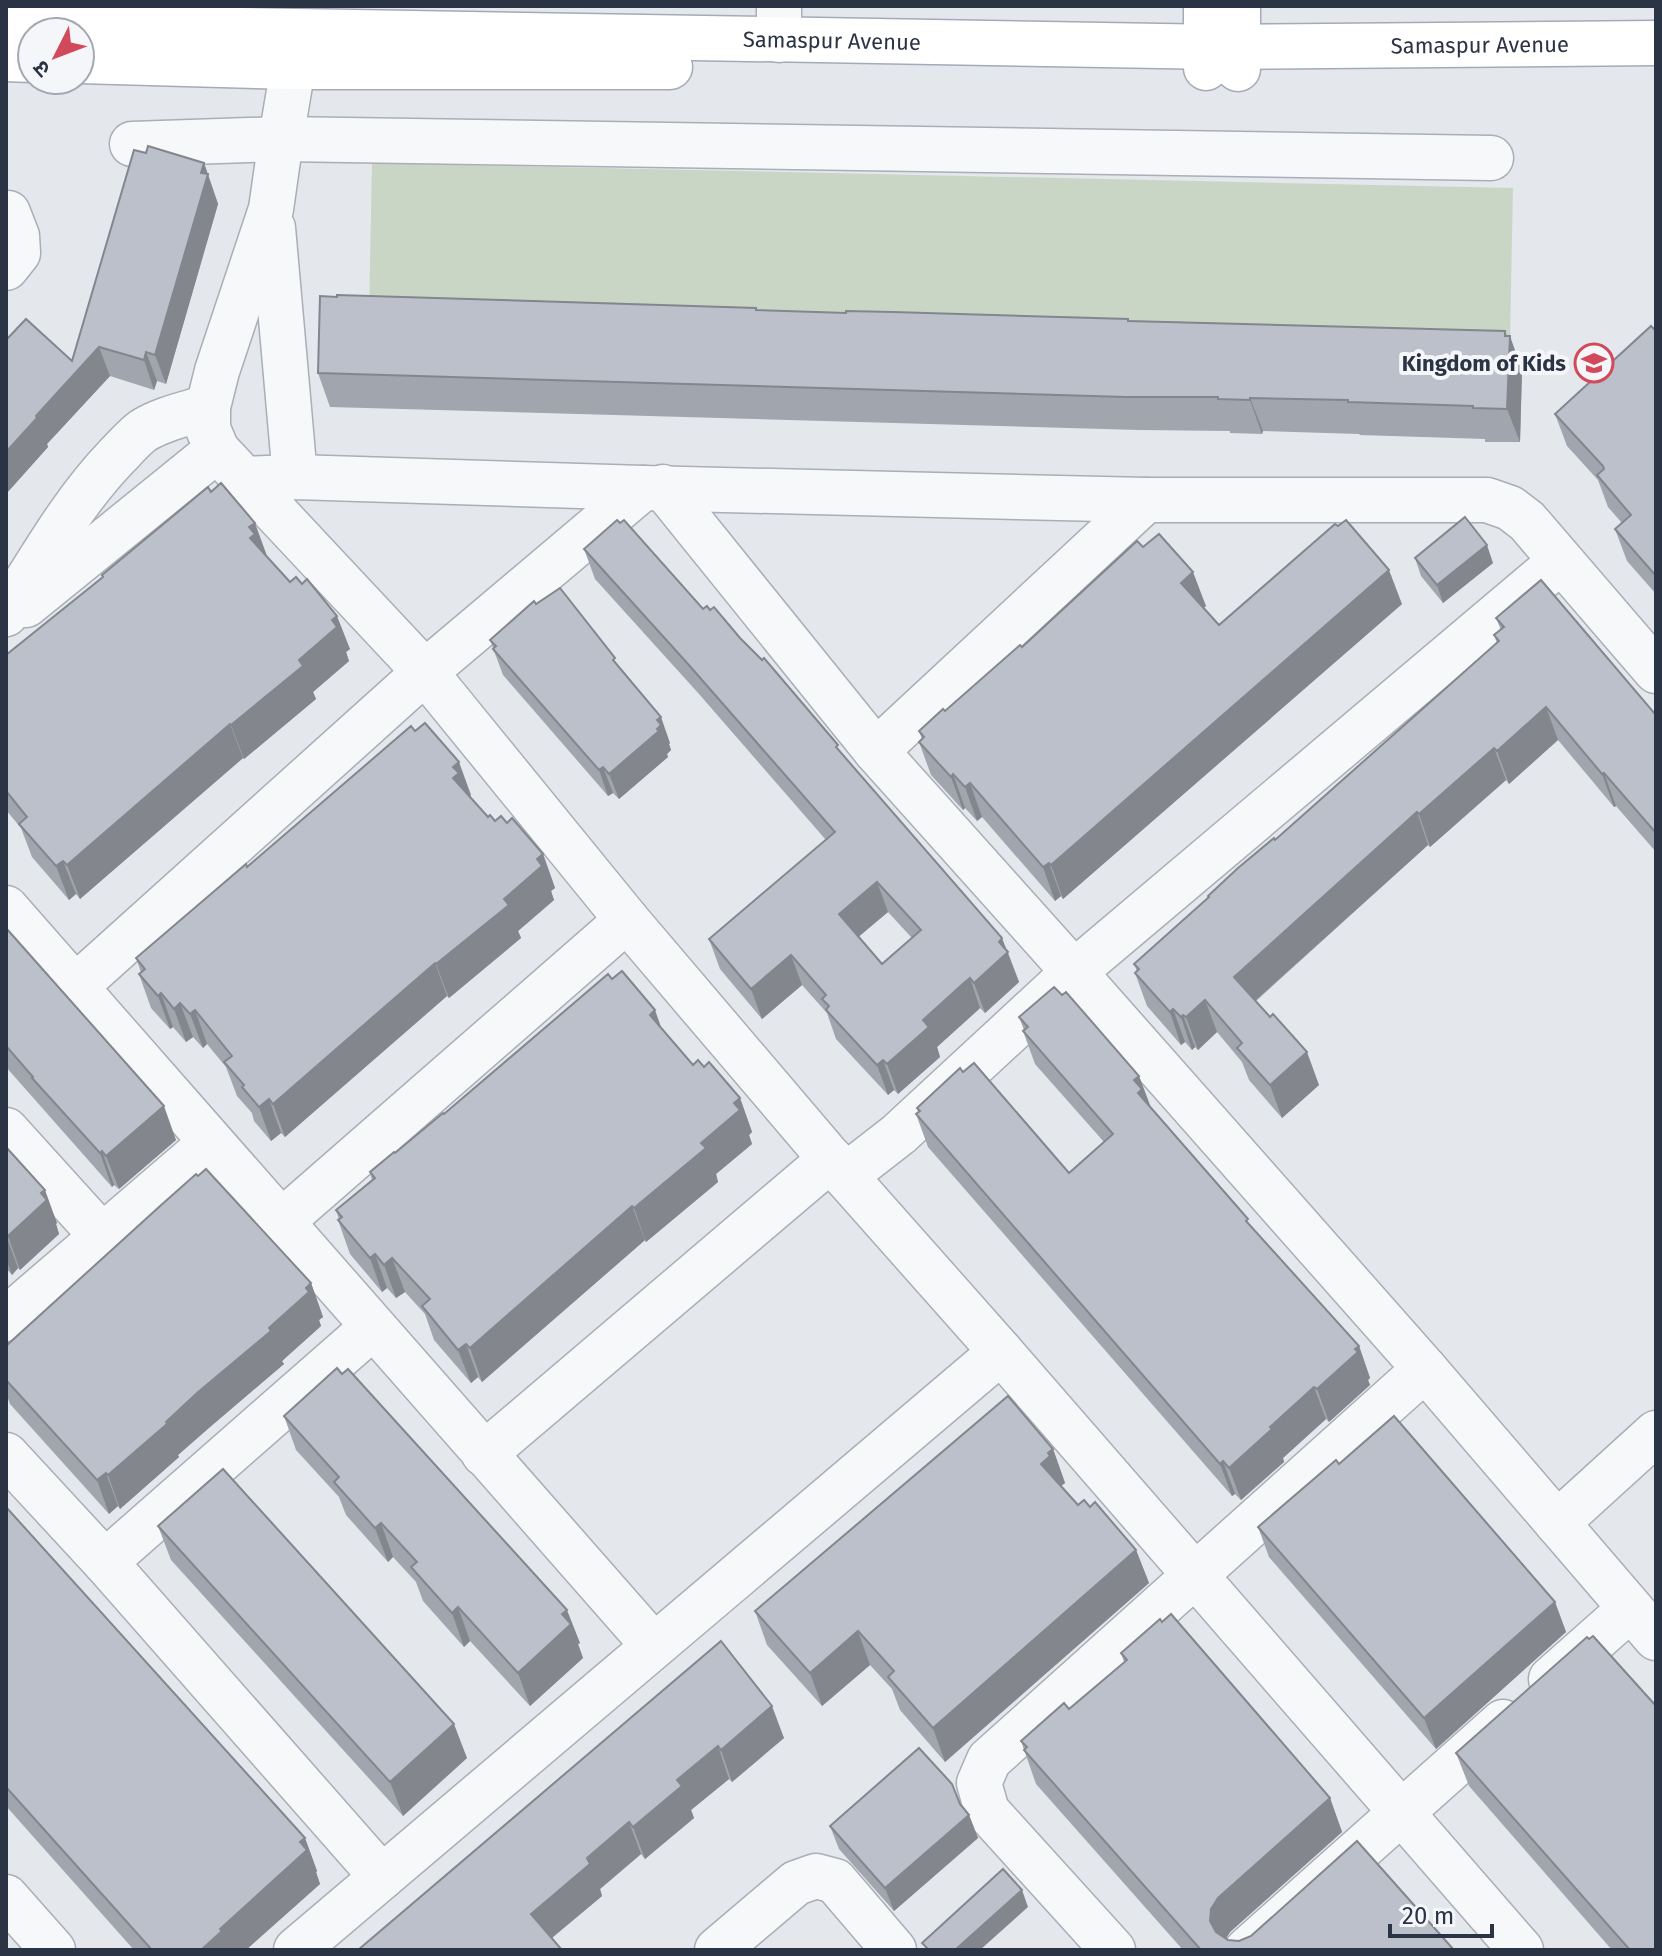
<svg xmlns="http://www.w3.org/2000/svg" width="1662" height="1956" font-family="'Fira Sans','Noto Sans Devanagari',sans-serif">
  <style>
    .green { fill: #c9d6c5 }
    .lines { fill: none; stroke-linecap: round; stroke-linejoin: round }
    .minor-casing { stroke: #a9aeb7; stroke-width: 47 }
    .major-casing { stroke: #a3abb8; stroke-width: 47 }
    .minor { stroke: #f7f8fa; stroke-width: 44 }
    .major { stroke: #fff; stroke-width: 44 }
    .wall { fill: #a1a5ae; fill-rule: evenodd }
    .shaded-wall { fill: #83868d }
    .building { fill: #bbc0ca; stroke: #83868d; stroke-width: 2; fill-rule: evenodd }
    .labels { text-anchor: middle; stroke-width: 8; stroke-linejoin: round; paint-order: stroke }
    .street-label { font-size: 22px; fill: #2b3445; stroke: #f4f6f9 }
    .poi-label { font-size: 22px; font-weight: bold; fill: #2b3445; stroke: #f4f6f9; text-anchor: end }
  </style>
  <rect width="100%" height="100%" fill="#e4e7ec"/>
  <!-- green -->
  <path class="green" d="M372,163l1141,25 -3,151 -1141,-25z"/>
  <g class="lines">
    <defs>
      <g id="minor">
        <path d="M779,6v34"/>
        <path d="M293,67l-12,72 -10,70 -54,162 -9,36v22l9,21 208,222 202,248 218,256 156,176 520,598"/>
        <path d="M132,144l149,-5 1210,19"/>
        <path d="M6,213h2l9,23 1,17 -12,15"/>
        <path d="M273,228l22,249"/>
        <path d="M244,479l51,-2 348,11 503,12h341l23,8 17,13 129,150"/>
        <path d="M663,487l213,264 198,221 351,397 231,269"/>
        <path d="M26,605l191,-155"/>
        <path d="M6,614c35,-55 66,-111 111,-158 8,-8 17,-19 27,-26 20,-12 42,-16 64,-23"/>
        <path d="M876,751l270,-251"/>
        <path d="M6,908l648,738"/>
        <path d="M75,987l350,-315 218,-184"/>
        <path d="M6,1130l96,106"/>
        <path d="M845,1176l54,-42 175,-162 487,-411"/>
        <path d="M281,1222l346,-302"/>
        <path d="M6,1319l205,-176"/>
        <path d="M484,1454l347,-295"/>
        <path d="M6,1455l99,107 277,315"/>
        <path d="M1557,1523l99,-90"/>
        <path d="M105,1562l268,-235"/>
        <path d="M1551,1679l79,-70"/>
        <path d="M6,1897l47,53"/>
        <path d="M296,1950l705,-598"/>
        <path d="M717,1950l79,-67 20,-7 19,5 59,69"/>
        <path d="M1113,1950l-126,-139 -8,-28 10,-23 436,-391"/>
        <path d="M1247,1950l256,-228"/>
      </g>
      <g id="major">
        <path d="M1206,6v62"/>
        <path d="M1238,6v63"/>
        <path id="s1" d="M6,26l1213,21 437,-4"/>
        <path d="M6,59l26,1"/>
        <path d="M80,61l213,6h377"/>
      </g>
    </defs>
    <!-- minor casing -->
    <use href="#minor" class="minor-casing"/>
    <!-- major casing -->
    <use href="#major" class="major-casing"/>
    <!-- minor -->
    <use href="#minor" class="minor"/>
    <!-- major -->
    <use href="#major" class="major"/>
  </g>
  <!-- wall -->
  <g class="wall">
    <path d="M146,153l58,10 14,41 -52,180 -9,-3 -3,9 -44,-14 -63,68 1,3 -42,47 66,-133z"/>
    <path d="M756,310l749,21 17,39 -2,72h-35v-3l-125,-4 -1,-1 -96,-3 -1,3 -32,-1v-2l-91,-1 -809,-23 -12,-34z"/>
    <path d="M1656,331v263l-29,-33 -12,-32 7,-6 -14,-16 -10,-27 -31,-34 -12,-32z"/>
    <path d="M1143,547l63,59 -3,2 16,17 183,-21 -339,295 -2,-3 -6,5 -73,-84 -5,4 -12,-13 -2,2 -32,-35 -12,-33 3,-3 -3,-8 26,-20z"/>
    <path d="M584,549l119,60 137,144 167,197 12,32 -34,31 -5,-5 -4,4 -39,35 3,10 -42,37 -4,-4 -6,5 -52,-56 -9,-26 -25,-28 -40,34 -42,-50 -11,-30 117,-99 -127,-146 -104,-115zM888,912l24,26 -30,26 -24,-27z"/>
    <path d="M267,556l83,93 -4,3 3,9 -36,31 3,7 -72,60 -1,-1 -163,141 -4,-5 -7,6 -37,-43 -11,-29 -15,-18v-155z"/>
    <path d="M1415,558l78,5 -50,40 -22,-27z"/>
    <path d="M536,604l82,63 52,76 -1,1 2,6 -4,4 1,3 -49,42 -6,-6 -5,3 -105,-121 -13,-35z"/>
    <path d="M1496,618l160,97v137l-40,-46 -2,1 -56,-67 -49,44 -3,-4 -76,67 -2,-2 -172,156 63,84 -37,33 -33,-38 -7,-18 -25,-30 -19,18 -3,-3 -3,3 -7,-8 -4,3 -34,-39 -12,-33 2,-2 -3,-7 363,-321 -3,-8 7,-5z"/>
    <path d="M471,795l-1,2 18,20 7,4 12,2 36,31 12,34 -4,3 3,9 -36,31 3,7 -72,60 -2,-2 -162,141 -4,-4 -10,8 -17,-20 -2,-8 -15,-17 -11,-29 -19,-23 -4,4 -10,-11 -7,5 -13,-15 -3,2 -19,-21 -12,-34 2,-2 -5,-14 111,-91z"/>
    <path d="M6,928l170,212 -57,49 -5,-4 -2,2 -106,-120z"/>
    <path d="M1019,1017l120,59 12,32 99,117 109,121 11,32 -2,2 2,5 -41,37 -3,-3 -43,39 1,4 -43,38 -6,-6 -3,2 -304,-349 -12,-33 2,-2 -1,-4 46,-36 106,101 35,-31 -69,-78 -12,-33 1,-1z"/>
    <path d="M662,1030l31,35 11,2 36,31 12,34 -3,3 3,9 -36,30 2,8 -72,60 -1,-2 -163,142 -4,-5 -7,6 -37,-43 -9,-26 -20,-22 -9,6 -9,-10 -5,4 -32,-38 -12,-34 1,-1 -3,-9 36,-30 -2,-8 25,-19z"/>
    <path d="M6,1147l51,76 -1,1 3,10 -39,36 -2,-2 -6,7 -6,-7z"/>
    <path d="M311,1283l12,34 -4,3 2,6 -39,35 2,3 -74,63 -32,28 1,2 -59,52 -2,-3 -9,8 -99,-110 -4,-11v-47z"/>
    <path d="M284,1416l296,227 -2,1 5,14 -53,48 -60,-65 -6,6 -41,-46 -7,-19 -23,-25 -5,5 -42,-47 -7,-18 -43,-47z"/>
    <path d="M1053,1449l12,34 -4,3 17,19 12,2 46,43 13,33 -204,179 -45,-52 -8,-21 -22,-24 -48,41 -55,-61 -12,-34z"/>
    <path d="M6,1507l299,331 12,33 -1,1 4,12 -74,66h-112l-128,-144z"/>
    <path d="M158,1526l309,232 -64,58 -232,-256z"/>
    <path d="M1258,1527l297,75 11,30 -130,117 -167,-192z"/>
    <path d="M721,1641l63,97 -52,44 -3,-3 -38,31 3,8 -49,41 -4,-5 -41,35 2,7 -50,42 -194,12z"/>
    <path d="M1121,1653l209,145 12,34 -112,100 -4,7 2,1 226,10h-271l-147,-166 -15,-43 48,-32 55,-47z"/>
    <path d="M1456,1753l200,197h-44l-143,-164z"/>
    <path d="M960,1804l9,11 9,23 -84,73 -55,-62 -9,-23z"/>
  </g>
  <!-- shaded-wall -->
  <g class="shaded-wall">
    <path d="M204,163l14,41 -52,180 -11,-29z"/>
    <path d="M1505,331l4,12 1,-7 12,34 -2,72 -13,-33z"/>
    <path d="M99,347l11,29 -63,68 1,3 -42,47v-42l30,-36z"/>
    <path d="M146,352l11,29 -3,9 -10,-30z"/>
    <path d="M1250,398l13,33 -1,3 -12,-34z"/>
    <path d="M255,523l12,33 -17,-18 -1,-11z"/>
    <path d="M1487,545l6,18 -50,40 -6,-18z"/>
    <path d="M1389,570l13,34 -339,295 -12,-34z"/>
    <path d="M1193,572l13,34 -12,11 -13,-34z"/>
    <path d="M337,616l13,33 -4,3 3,9 -36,31 3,7 -72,60 -13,-34 68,-65 33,-40z"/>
    <path d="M1546,707l12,33 -49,44 -12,-33z"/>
    <path d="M661,717l9,26 -1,1 2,6 -4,4 1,3 -49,42 -10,-25 48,-45v-9z"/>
    <path d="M230,724l13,34 -163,141 -13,-34z"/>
    <path d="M1494,748l12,32 -76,67 -11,-33z"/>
    <path d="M459,762l12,33 -3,3 -15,-20v-11z"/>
    <path d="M603,767l10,26 -5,3 -9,-26z"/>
    <path d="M1604,773l12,33 -2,1 -12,-33z"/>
    <path d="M953,774l12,34 -2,2 -12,-33z"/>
    <path d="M970,783l12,34 -5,4 -12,-34z"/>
    <path d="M1417,812l11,33 -182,164 -12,-32z"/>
    <path d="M543,854l12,34 -4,3 3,9 -36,31 3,7 -72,60 -13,-34 68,-65 33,-40z"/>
    <path d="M63,861l13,33 -7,6 -13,-34z"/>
    <path d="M1049,863l12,33 -6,5 -12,-34z"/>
    <path d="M877,882l11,30 -38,32 -11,-30z"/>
    <path d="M1002,938l17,44 -34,31 -11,-30 25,-41z"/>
    <path d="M791,955l11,30 -40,34 -11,-30z"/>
    <path d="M435,963l12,33 -162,141 -12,-33z"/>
    <path d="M970,978l10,30 -43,39 3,10 -42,37 -11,-30 36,-44z"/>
    <path d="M161,993l12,34 -3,2 -12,-33z"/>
    <path d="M1205,1000l12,32 -19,18 -12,-33z"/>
    <path d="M180,1003l13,34 -7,5 -12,-33z"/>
    <path d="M1173,1009l12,33 -4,3 -11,-33z"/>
    <path d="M195,1010l12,34 -4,4 -13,-34z"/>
    <path d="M655,1010l12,34 -17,-29z"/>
    <path d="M1183,1015l12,32 -3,3 -11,-33z"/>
    <path d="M1307,1052l12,33 -37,33 -12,-33z"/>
    <path d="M883,1060l11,30 -6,5 -11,-30z"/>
    <path d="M1139,1076l12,32 -1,17 -16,-45z"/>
    <path d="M740,1098l12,34 -3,3 3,9 -36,30 2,8 -72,60 -12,-34 67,-65 33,-40z"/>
    <path d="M269,1099l12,34 -10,8 -12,-34z"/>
    <path d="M164,1106l12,34 -57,49 -13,-33z"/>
    <path d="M102,1151l12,34 -2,2 -12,-34z"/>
    <path d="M45,1190l12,33 -1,1 3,10 -39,36 -12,-34z"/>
    <path d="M632,1206l13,34 -163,142 -12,-34z"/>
    <path d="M6,1235l12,33 -6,7 -6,-16z"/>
    <path d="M375,1254l12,34 -5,4 -12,-34z"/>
    <path d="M392,1258l13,34 -9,6 -12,-33z"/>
    <path d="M311,1283l12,34 -4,3 2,6 -39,35 2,3 -74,63 -32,28 1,2 -59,52 -12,-34 161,-147z"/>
    <path d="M466,1344l12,33 -7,6 -13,-33z"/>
    <path d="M1359,1346l11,32 -2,2 2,5 -41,37 -12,-33z"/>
    <path d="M1314,1387l12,32 -43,39 1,4 -43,38 -12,-32 41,-41z"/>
    <path d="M1053,1449l12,34 -4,3 -20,-22 7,-11z"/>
    <path d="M1223,1461l12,33 -3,2 -12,-32z"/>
    <path d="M106,1473l12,33 -9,8 -12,-34z"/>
    <path d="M381,1523l12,34 -5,5 -13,-34z"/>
    <path d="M1136,1550l13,33 -204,179 -12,-34z"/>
    <path d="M1555,1602l11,30 -130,117 -12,-31z"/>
    <path d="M458,1607l12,34 -6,6 -12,-34z"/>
    <path d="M567,1610l13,33 -2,1 5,14 -53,48 -12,-33 44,-59z"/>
    <path d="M858,1631l12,34 -48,41 -12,-33z"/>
    <path d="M772,1706l12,32 -52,44 -11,-32z"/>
    <path d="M454,1724l13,34 -64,58 -13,-34z"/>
    <path d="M718,1746l11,33 -38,31 3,8 -49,41 -12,-32 44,-47z"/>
    <path d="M1330,1798l12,34 -112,100 -7,11v7l-13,-29 1,-12 7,-11z"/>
    <path d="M969,1815l9,23 -84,73 -9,-23z"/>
    <path d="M629,1822l12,32 -41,35 2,7 -60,50 -11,-32 56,-56z"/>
    <path d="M305,1838l12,33 -1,1 4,12 -74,66h-45z"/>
    <path d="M1022,1890l6,17 -48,43h-25z"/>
  </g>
  <!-- building -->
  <g class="building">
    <path d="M148,146l56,17 -3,10 7,1 -53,181 -9,-3 -2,8 -45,-13 -63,69 1,2 -31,34v-115l1,2 19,-20 46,42 62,-211 12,3z"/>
    <path d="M337,295l419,13v2l90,3v-2l47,1 235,7v2l377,10v5h5l-3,73 -34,-1v-2l-125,-4v-2l-98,-2v2l-32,-1v-2h-92l-808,-24 2,-77 17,1z"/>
    <path d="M1651,326l5,5v245l-41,-47 16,-14 -34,-40 7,-6 -1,-3 -48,-52z"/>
    <path d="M221,483l34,40 -6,4 6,7 -5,4 40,44 6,-5 6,7 5,-5 30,37 -5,4 5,7 -38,33 4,6 -72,59 -1,-1 -163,141 -4,-4 -7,5 -37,-42 8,-7 -21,-26v-136l97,-78 -1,-2 106,-88 3,5z"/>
    <path d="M1465,517l22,28 -50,40 -22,-27z"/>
    <path d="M617,520l3,3 4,-3 79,89 4,-3 3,4 4,-3 26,31 22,22 2,-2 74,87 -2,2 166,191 -3,4 9,10 -34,31 -4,-5 -5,4 -42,38 6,7 -42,37 -4,-4 -6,5 -51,-55 3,-4 -7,-7 4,-4 -35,-40 -40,34 -42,-50 126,-107 -147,-168 -104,-115zM877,882l44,48 -39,34 -43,-50z"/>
    <path d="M1346,520l43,50 -338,295 -2,-2 -6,4 -73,-84 -5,4 -12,-13 -2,3 -32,-35 5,-5 -5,-6 24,-22 2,2 75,-66 2,2 115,-106 6,6 16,-13 34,38 -12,11 38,42 116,-101 3,2z"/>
    <path d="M1541,580l115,135v118l-52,-60 -2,1 -56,-67 -49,44 -3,-3 -75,66 -2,-2 -183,165 36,40 3,-3 34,38 -37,33 -33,-37 5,-5 -37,-43 -19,17 -3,-2 -2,2 -8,-8 -3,3 -35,-39 4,-4 -5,-5 75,-67 -1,-1 30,-28 36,-30 1,2 224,-199 -5,-6 10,-8 -8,-9z"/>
    <path d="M560,588l55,70 -2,2 48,57 -4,3 4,5 -4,4 2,2 -50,43 -6,-7 -4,3 -106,-121 3,-3 -6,-6 44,-39 2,3z"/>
    <path d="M425,723l34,39 -6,5 6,6 -6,5 35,39 2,-2 5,6 6,-5 6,7 5,-5 31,36 -6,5 5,7 -38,33 5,6 -73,59 -1,-1 -162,141 -4,-5 -10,8 -17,-20 2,-2 -20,-23 8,-6 -37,-46 -5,4 -10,-11 -6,6 -13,-16 -3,3 -19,-22 6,-5 -9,-11 110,-94 1,3 164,-141 4,5z"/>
    <path d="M6,928l158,178 -58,50 -4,-5 -2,2 -68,-75 1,-1 -27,-31z"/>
    <path d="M622,971l33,39 -5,5 43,50 5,-5 6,7 5,-5 31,36 -6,5 6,7 -39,33 5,5 -72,60 -2,-2 -162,142 -4,-4 -8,6 -36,-44 8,-7 -38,-41 -8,7 -9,-11 -5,4 -32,-38 4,-3 -6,-7 39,-32 -5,-6 24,-20 1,1 48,-40 1,1 164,-140 4,5z"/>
    <path d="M1054,987l8,8 4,-3 73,84 -5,4 8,9 -4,4 110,126 -2,2 113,125 -4,3 3,3 -41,37 -3,-2 -44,40 2,2 -43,39 -6,-7 -3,3 -304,-350 4,-3 -3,-3 43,-40 3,4 11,-9 95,110 44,-39 -90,-103 5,-4 -9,-10z"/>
    <path d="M6,1147l39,43 -4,3 6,7 -39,36 -2,-1z"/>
    <path d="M206,1169l105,114 -5,5 3,4 -40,36 2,3 -74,62 -31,29 1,2 -59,51 -2,-2 -9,7 -91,-100v-34l153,-139 37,-33 2,2z"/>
    <path d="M337,1368l5,6 6,-5 219,241 -5,4 9,10 -53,49 -60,-66 -6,6 -41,-46 6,-5 -36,-39 -6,5 -41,-46 5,-5 -55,-61z"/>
    <path d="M1008,1396l45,53 -5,4 2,3 -9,8 37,41 6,-5 6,7 5,-5 41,48 -203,178 -45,-51 6,-6 -36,-40 -48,42 -55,-62z"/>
    <path d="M1394,1416l161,186 -131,116 -166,-191 78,-67 3,4z"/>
    <path d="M223,1469l231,255 -64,58 -232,-256z"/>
    <path d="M6,1507l299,331 -5,4 7,8 -87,79 2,2 -21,19h-49l-146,-163z"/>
    <path d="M1171,1614l159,184 -112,100 -7,11 -1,12 6,11 12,8 11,1 12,-5 106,-95 97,109h-253l-177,-200 3,-3 -6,-6 43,-38 5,6 58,-49 -6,-7 39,-34 2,3z"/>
    <path d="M1593,1636l63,70v244h-26l-174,-197 131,-116 2,2z"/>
    <path d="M721,1641l51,65 -51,44 -3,-4 -41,34 5,6 -49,41 -4,-5 -42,36 3,6 -59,50 31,36h-204z"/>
    <path d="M919,1748l33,36 8,20 9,11 -84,73 -55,-62z"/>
    <path d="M1003,1869l19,21 -67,60h-26l-7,-7z"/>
  </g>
  <!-- icons -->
  <defs>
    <symbol id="school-ring" viewBox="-11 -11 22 22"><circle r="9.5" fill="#f4f6f9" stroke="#d1495b" stroke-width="1.5"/><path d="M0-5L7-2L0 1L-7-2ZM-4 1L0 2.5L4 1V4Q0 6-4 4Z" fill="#d1495b"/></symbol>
  </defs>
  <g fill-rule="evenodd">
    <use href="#school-ring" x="1572" y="341" width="44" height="44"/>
  </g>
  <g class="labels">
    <!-- street labels -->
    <g class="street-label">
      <text dy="8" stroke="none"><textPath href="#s1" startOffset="826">Samaspur Avenue</textPath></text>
      <text dy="8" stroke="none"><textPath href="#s1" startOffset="1474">Samaspur Avenue</textPath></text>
    </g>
    <!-- poi labels -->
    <g class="poi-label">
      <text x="1566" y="371">Kingdom of Kids</text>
    </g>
  </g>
  <!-- border -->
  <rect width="1662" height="1956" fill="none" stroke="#2b3445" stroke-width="16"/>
  <!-- north arrow -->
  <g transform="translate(56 56) rotate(228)"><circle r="38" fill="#f4f6f9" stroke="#a4a8b1" stroke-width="2"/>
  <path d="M0-6L14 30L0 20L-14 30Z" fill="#d1495b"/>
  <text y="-12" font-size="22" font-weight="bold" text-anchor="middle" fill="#2b3445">उ</text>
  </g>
  <!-- scale -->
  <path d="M1390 1924v12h102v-12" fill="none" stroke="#2b3445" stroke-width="4"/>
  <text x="1402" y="1924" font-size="24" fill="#2b3445" stroke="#f4f6f9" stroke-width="6" paint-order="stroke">20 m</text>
</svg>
